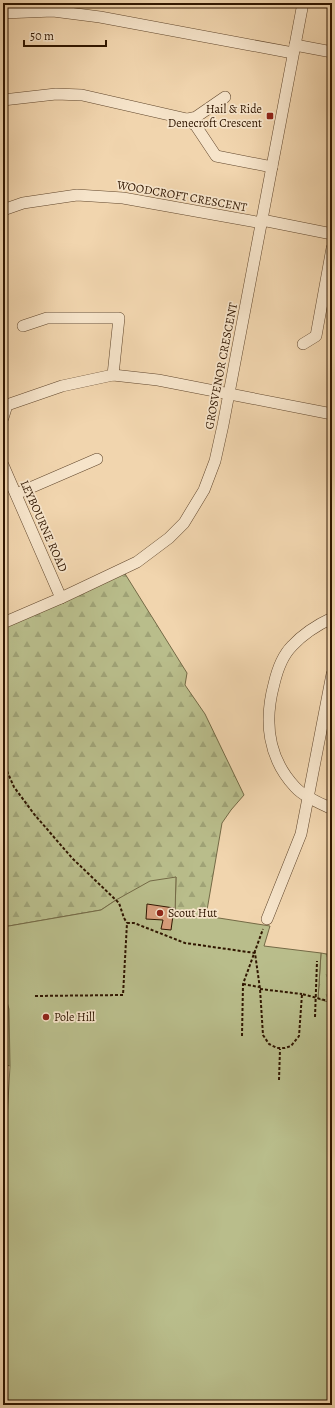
<svg xmlns="http://www.w3.org/2000/svg" width="335" height="1408" font-family="Alegreya,serif">
  <style>
    .grass { fill: url(#grass-tufts); stroke: #746a46 }
    .forest { fill: url(#forest-firs); stroke: #746a46 }
    .green { fill: #b9bd8b; stroke: #746a46 }
    .building { fill: #d89e7c; stroke: #301600 }
    .lines { fill: none; stroke-linecap: round; stroke-linejoin: round }
    .minor-casing { stroke: #60462c; stroke-width: 12 }
    .path { stroke: #301600; stroke-width: 2; stroke-dasharray: 3 2; stroke-linecap: butt }
    .minor { stroke: #f6e4ca; stroke-width: 11 }
    .poi-dot { fill: #8f2418; stroke: #f6e4ca; stroke-width: 1.5 }
    .labels { text-anchor: middle; stroke-width: 3.5; stroke-linejoin: round; paint-order: stroke }
    .poi-label { font-size: 12px; fill: #301600; stroke: #f6e4ca; text-anchor: start }
    .street-label { font-size: 12px; fill: #301600; stroke: #f6e4ca }
  </style>
  <defs>
    <pattern id="grass-tufts" width="24" height="20" patternUnits="userSpaceOnUse"><rect width="24" height="20" fill="#b9bd8b"/><path d="M3 7l-1-3M5 7V3M7 7l1-3M15 17l-1-3M17 17v-4M19 17l1-3" fill="none" stroke="#9fa276"/></pattern>
    <pattern id="forest-firs" width="22" height="20" patternUnits="userSpaceOnUse"><rect width="22" height="20" fill="#b9bd8b"/><path d="M5 1l3.5 6h-7zM16 11l3.5 6h-7z" fill="#9fa276"/></pattern>
  </defs>
  <rect width="100%" height="100%" fill="#f1d5ae"/>
  <filter id="stains"><feTurbulence type="fractalNoise" baseFrequency=".005" numOctaves="4"/><feColorMatrix values="0 0 0 0 .2 0 0 0 0 .09 0 0 0 0 .02 0 0 0 .5 -.17"/></filter>
  <radialGradient id="worn" r=".72"><stop offset=".6" stop-color="#630" stop-opacity="0"/><stop offset="1" stop-color="#630" stop-opacity=".3"/></radialGradient>
  <!-- grass -->
  <path class="grass" d="M321,953l11,2v48l-14,-3z"/>
  <!-- forest -->
  <g class="forest">
    <path d="M122,569l65,104 -2,12 20,29 39,81 -13,15 -9,13 -16,93 -31,-2 1,-37 -60,23 -15,10 -98,17v-303z"/>
    <path d="M3,988l6,21 1,57 -7,-2z"/>
  </g>
  <!-- green -->
  <path class="green" d="M176,877l-1,37 31,2 64,10 -6,20 57,7 -3,46 14,4v402h-329v-213l7,-126 -1,-57 -6,-21v-61l98,-17 15,-10 34,-19z"/>
  <!-- building -->
  <path class="building" d="M147,904l27,4 -3,22 -10,-1 2,-9 -17,-1z"/>
  <g class="lines">
    <defs>
      <g id="minor">
        <path d="M3,13l50,-2 47,6 193,36"/>
        <path d="M295,45l37,7"/>
        <path d="M3,100l53,-6 26,1 105,24 9,7 20,30 56,11"/>
        <path d="M187,119l9,-2 29,-20"/>
        <path d="M3,210l20,-7 54,-8 46,3 139,25"/>
        <path d="M262,220l70,14"/>
        <path d="M23,326l24,-8h72l-6,57"/>
        <path d="M303,344l13,-8 16,-88"/>
        <path d="M3,418l4,-13 55,-19 51,-11 45,5 174,34"/>
        <path d="M3,465l58,133"/>
        <path d="M16,494l81,-35"/>
        <path d="M332,618c-15,7 -29,16 -40,28 -10,10 -15,25 -18,38 -10,37 -6,74 21,103 9,10 25,16 37,22"/>
        <path d="M3,623l58,-25 76,-36 32,-24 15,-15 20,-33 11,-29 8,-36 80,-422"/>
        <path d="M267,919l34,-85 31,-160"/>
      </g>
    </defs>
    <!-- minor casing -->
    <use href="#minor" class="minor-casing"/>
    <!-- path -->
    <g class="path">
      <path d="M3,762l11,25 20,27 38,44 47,45 5,15 3,5"/>
      <path d="M243,984l16,3"/>
      <path d="M260,989l42,5"/>
      <path d="M35,996l88,-1 4,-72h7l51,20 70,10 5,36 3,46 6,9 8,4h8l6,-2 8,-10 3,-42 30,8"/>
      <path d="M315,1017l2,-56"/>
      <path d="M242,1036l1,-52 20,-55"/>
      <path d="M279,1080l1,-31"/>
    </g>
    <!-- minor -->
    <use href="#minor" class="minor"/>
  </g>
  <!-- markers -->
  <g class="poi-dot">
    <rect x="266" y="112" width="8" height="8" rx="2"/>
    <circle cx="160" cy="913" r="4"/>
    <circle cx="46" cy="1017" r="4"/>
  </g>
  <g class="labels">
    <!-- poi labels -->
    <g class="poi-label">
      <text x="262" y="113" text-anchor="end">Hail &amp; Ride<tspan x="262" dy="14">Denecroft Crescent</tspan></text>
      <text x="168" y="917">Scout Hut</text>
      <text x="54" y="1021">Pole Hill</text>
    </g>
    <!-- street labels -->
    <g class="street-label">
      <text transform="translate(182 196) rotate(10)" y="4">WOODCROFT CRESCENT</text>
      <text transform="translate(221 366) rotate(-79)" y="4">GROSVENOR CRESCENT</text>
      <text transform="translate(44 526) rotate(66)" y="4">LEYBOURNE ROAD</text>
    </g>
  </g>
  <!-- margin -->
  <rect width="335" height="1408" fill="none" stroke="#f1d5ae" stroke-width="16"/>
  <rect x="4" y="4" width="327" height="1400" fill="none" stroke="#301600" stroke-width="2"/>
  <rect x="8" y="8" width="319" height="1392" fill="none" stroke="#301600"/>
  <!-- scale -->
  <path d="M24 40v6h82v-6" fill="none" stroke="#301600" stroke-width="2"/>
  <text x="30" y="40" font-size="12" fill="#301600" stroke="#f6e4ca" stroke-width="3" paint-order="stroke">50 m</text>
  <rect width="100%" height="100%" filter="url(#stains)"/>
  <rect width="100%" height="100%" fill="url(#worn)"/>
</svg>
